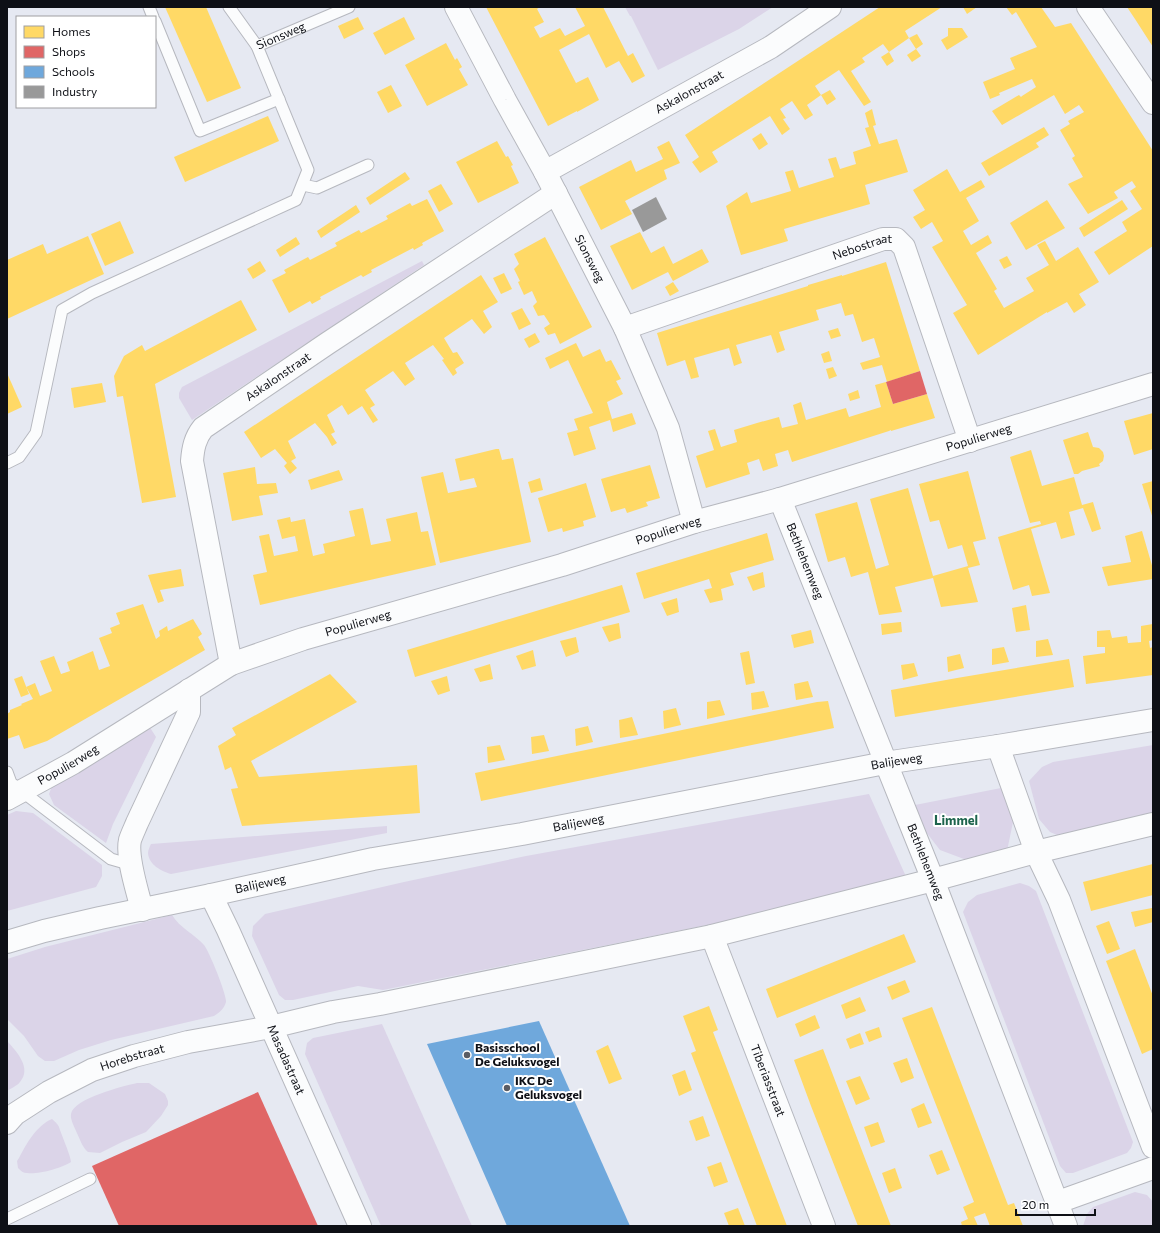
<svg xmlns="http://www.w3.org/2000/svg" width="1160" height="1233" font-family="Commissioner,sans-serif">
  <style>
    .green { fill: #dbd4e8 }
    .homes { fill: #ffd966 }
    .shops { fill: #e06666 }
    .schools { fill: #6fa8dc }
    .industry { fill: #999 }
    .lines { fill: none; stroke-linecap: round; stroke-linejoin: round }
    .service-casing { stroke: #b6b8bf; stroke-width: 13 }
    .minor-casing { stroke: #b6b8bf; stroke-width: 24 }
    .service { stroke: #fbfcfd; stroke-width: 11 }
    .minor { stroke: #fbfcfd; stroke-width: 22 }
    .poi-dot { fill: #5a5c63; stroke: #fff; stroke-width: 1.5 }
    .labels { text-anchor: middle; stroke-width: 4; stroke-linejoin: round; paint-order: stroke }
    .street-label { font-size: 12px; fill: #0e1016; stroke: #fff }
    .poi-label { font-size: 12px; font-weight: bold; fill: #0e1016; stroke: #fff; text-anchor: start }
    .neighbourhood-label { font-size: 13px; font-weight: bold; fill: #1d644d; stroke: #fff }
  </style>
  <rect width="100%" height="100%" fill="#e6e9f2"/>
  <!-- green -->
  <g class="green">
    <path d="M625,7h148l-34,22 -81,41 -27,-54h-1z"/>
    <path d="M422,261l2,4 -232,155 -13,-22v-5l3,-6z"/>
    <path d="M149,726l7,11 -43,87 -7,19 -52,-38 -5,-11 3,-8z"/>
    <path d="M1153,745v70l-89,23 -14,-6 -11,-13 -10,-38 13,-14 11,-5z"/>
    <path d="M1001,788l12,34 -6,29 -22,9 -21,-1 -24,-9 -17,-22 -8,-23z"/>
    <path d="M869,794l39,87 -186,41 -339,68 -25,-4 -65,14h-8l-6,-5 -27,-59 1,-10 12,-12 139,-32 122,-26z"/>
    <path d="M16,811l17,2 69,52v11l-6,11 -89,24v-96z"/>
    <path d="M387,826v7l-216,41c-10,-3 -22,-9 -23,-21 0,-3 2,-7 3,-9z"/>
    <path d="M1020,883l9,3 7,5 97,251 -2,6 -4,5 -54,20h-7l-6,-7 -97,-254 5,-10 9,-7z"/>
    <path d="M172,915c8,13 22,19 32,30 5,6 23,50 22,57 -2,7 -7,11 -12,14l-103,24 -32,10 -25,11h-9l-7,-5 -14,-20 -17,-17v-60l38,-12z"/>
    <path d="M382,1024l90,202h-91l-76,-172 2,-11 6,-5z"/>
    <path d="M7,1041c10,11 25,27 13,41 -3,4 -9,6 -13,9z"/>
    <path d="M137,1083h12l16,11 3,7v4l-7,11 -15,16 -24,10 -22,11 -12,-1c-6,-5 -8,-13 -12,-21 -2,-5 -6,-12 -5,-17 3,-16 53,-28 66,-31z"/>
    <path d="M52,1119c3,3 6,5 7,8 2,7 12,29 12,35 -9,6 -34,13 -44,11 -4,0 -6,-2 -9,-5l-1,-7 2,-3c7,-14 18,-33 33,-39z"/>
    <path d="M1135,1192l12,3 6,7v24h-70l4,-12 6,-7z"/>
  </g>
  <!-- homes -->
  <g class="homes">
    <path d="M165,7h41l35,81 -34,14z"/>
    <path d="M486,7h54l-3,2 7,13 -10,5 6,11 20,-10 5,8 20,-10 -10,-19h28l25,49 5,-3 12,23 -13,7 -13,-22 -13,7 -17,-34 -30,16 17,33 12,-6 11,23 -22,12v-1l-29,15z"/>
    <path d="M880,7h62l-37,24 4,7 8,-4 6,10 -7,5 -7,-11 -20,14 -6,-8 -21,14 3,4 -14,9 20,31 -7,4 -25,-36 -24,16 6,9 -14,10 6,10 -8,5 -13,-19 -12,8 6,9 -3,1 7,10 -8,6 -12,-19 -58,36 6,10 -18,11 -8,-11 7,-5 -14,-22z"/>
    <path d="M963,7h14l-10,7z"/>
    <path d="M1006,7h35l14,20 16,-4 82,128v95l-44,29 -15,-23 33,-21 -5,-9 20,-13 -12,-18 6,-4 -4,-6 -18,11 4,6 -30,16 -20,-30 15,-7 -11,-19 3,-2 -15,-26 10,-6 -2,-3 16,-9 -5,-7 -14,9 -11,-19 -52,30 -10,-14 27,-16 2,2 1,-1 14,-9 -4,-8 -33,14 1,2 -10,4 -7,-17 32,-13 -5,-11 27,-11 -21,-35 -4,3z"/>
    <path d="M1127,7h26v40l-18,-28z"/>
    <path d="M358,17l6,12 -20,10 -6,-13z"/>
    <path d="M404,17l11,22 -30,16 -12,-22z"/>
    <path d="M948,28h14l6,9 -21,13 -6,-10 7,-4z"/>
    <path d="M446,43l9,17 2,-2 5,9 -3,2 9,16 -41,21 -22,-41z"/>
    <path d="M916,49l5,7 -9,6 -5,-7z"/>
    <path d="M889,52l5,9 -7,5 -6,-9z"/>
    <path d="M391,85l11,21 -14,7 -11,-21z"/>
    <path d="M830,90l6,9 -9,6 -6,-10z"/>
    <path d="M872,109l4,16 -3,1 6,18 18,-5 11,33 -43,13 5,19 -86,25 4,12 -47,14 -15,-49 21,-14 4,11 40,-12 -6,-19 8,-2 6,18 35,-11 -6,-18 8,-2 4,12 16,-5 -3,-12 18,-6 -6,-18 4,-1 -4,-14z"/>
    <path d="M268,116l11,25 -94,41 -11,-25z"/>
    <path d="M1044,127l5,8 -13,8 3,4 -50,29 -8,-13z"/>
    <path d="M761,133l7,11 -9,6 -7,-11z"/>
    <path d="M497,141l9,16 2,-1 5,9 -2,1 8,17 -41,20 -22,-41z"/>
    <path d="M669,141l11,22 -16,7 3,9 -42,22 7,13 -31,16 -22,-43 52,-27 5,12 27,-13 -6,-12z"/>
    <path d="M947,169l13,23 21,-12 4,7 -19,11 13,23 -16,10 8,14 17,-10 4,8 -16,10 21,36 -3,2 10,17 30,-17 -8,-13 23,-13 -12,-20 8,-4 11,20 22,-14 21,35 -20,12 7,11 -12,8 -7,-11 -20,11v-1l-69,43 -25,-42 14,-8 -35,-58 11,-6 -11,-19 -11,7 -8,-12 12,-7 -12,-20z"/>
    <path d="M405,172l5,7 -40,26 -4,-7z"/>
    <path d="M441,184l12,20 -14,8 -11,-21z"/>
    <path d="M427,199l17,32 -22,12 1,2 -9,5 -1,-2 -42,22 1,2 -9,5 -2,-2 -41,22 1,2 -9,5 -2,-3 -21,12 -17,-33 14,-7 -2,-3 24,-13 2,3 27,-14 -2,-3 24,-13 2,3 27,-14 -2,-3 24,-13 2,3z"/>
    <path d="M1047,200l18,28 -39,22 -16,-27z"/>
    <path d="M1122,200l6,9 -44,28 -5,-9z"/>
    <path d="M356,205l4,7 -39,26 -4,-7z"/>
    <path d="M120,221l14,32 -29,13 -14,-32z"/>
    <path d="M640,232l11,21 13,-7 9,18 29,-15 7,13 -36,19 -5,-9 -36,18 -22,-44z"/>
    <path d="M88,236l16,38 -97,45v-59l36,-16 4,10z"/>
    <path d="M296,237l4,7 -20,13 -4,-7z"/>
    <path d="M545,237l47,90 -32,17 -5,-11 -7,2 -4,-7 6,-4 -6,-9 -6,1 -5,-10 4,-4 -5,-11 -8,4 -6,-13 2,-1 -6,-12 5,-5 -5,-10z"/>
    <path d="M1007,256l5,9 -8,4 -5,-9z"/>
    <path d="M260,261l6,10 -13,8 -6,-10z"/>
    <path d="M886,262l34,109 -33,11 -5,-17 -19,5 -3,-7 20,-6 -6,-19 -12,4 -9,-28 -8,2 -4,-13 -25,7 3,10 -40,12 6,18 -8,3 -6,-18 -35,10 6,18 -3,1 -5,2 -5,-18 -35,10 5,19 -8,2 -6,-19 -18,6 -10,-33 151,-47v-1l7,-2 27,-8v1z"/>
    <path d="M504,273l8,16 -11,5 -8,-16z"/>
    <path d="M481,275l17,27 -15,9 9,16 -8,7 -12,-15 -28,19 9,15 4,-1 7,11 -9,6 2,4 -4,3 -11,-16 2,-1 -11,-14 -28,18 10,16 -10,7 -12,-15 -28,19 10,15 -5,3 8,12 -5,3 -11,-17 -14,9 -6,-10 -15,10 8,17 -4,2 6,9 -5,3 -5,-9 -12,-14 -27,18 8,17 -5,3 6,7 -7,6 -6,-8 3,-3 -12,-14 -14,9 -17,-26z"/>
    <path d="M673,282l6,9 -9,5 -5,-9z"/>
    <path d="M241,300l16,30 -102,54 21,113 -34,6 -19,-107 -6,1 -3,-21 10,-20 18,-11 3,6z"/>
    <path d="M522,308l9,16 -12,6 -8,-17z"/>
    <path d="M838,328l3,8 -10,3 -3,-8z"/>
    <path d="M535,333l5,9 -11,6 -5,-9z"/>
    <path d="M576,343l7,14 17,-8 6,13 5,-2 10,19 -5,2 7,13 -16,8 5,17 20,-6 4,11 -23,8 -3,-12 -21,7 7,22 -22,7 -7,-23 11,-3 -4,-11 19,-6 -25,-53 -18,9 -5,-11z"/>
    <path d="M829,351l3,10 -8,2 -3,-9z"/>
    <path d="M833,367l4,9 -8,3 -3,-10z"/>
    <path d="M7,373l15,34 -15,7z"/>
    <path d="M886,382l7,22 34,-10 8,24 -44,13v-1l-2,1 -97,31 -4,-12 -13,4 3,12 -15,5 -4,-12 -12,4 3,11 -44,14 -10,-32 18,-6 -6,-19 7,-2 6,18 16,-5 -3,-12 23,-7 22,-6 3,11 16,-4 -5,-19 8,-3 5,18 40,-12 3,9 32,-10 -6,-22z"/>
    <path d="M102,383l4,19 -32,6 -3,-20z"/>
    <path d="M858,390l2,8 -10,3 -2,-7z"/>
    <path d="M1153,413v36l-19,6 -10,-34z"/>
    <path d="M1088,432l5,15 6,1 4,4 1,4 -1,5 -4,3 1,2 -18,5 -4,3h-4l-11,-34z"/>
    <path d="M496,449h3l3,11 11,-2 18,84 -91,21 -19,-86 22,-5 5,21 29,-6 -3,-9 -14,3 -5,-22z"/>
    <path d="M1031,450l11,36 32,-9 8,28 11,-3 8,27 -9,3 -9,-24 -14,4 6,23 -14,4 -5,-17 -25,7 19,64 -18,3 -3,-11 -16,5 -15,-53 43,-13 -1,-3 -10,2 -20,-66z"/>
    <path d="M650,465l10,33 -14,4 2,4 -21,7 -2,-5 -14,4 -10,-33z"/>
    <path d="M255,467l2,17 19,-1 2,10 -19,3 4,19 -31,6 -9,-48z"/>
    <path d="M339,470l4,10 -32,10 -3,-10z"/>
    <path d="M968,471l18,68 -13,3 7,23 -12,3 10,34 -37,5 -8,-29 -38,9 7,25 -23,3 -11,-43 -17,5 -6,-20 -17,5 -13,-48 42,-12 19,67 13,-4 -19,-66 38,-11 25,88 35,-10 -6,-21 -14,4 -9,-29 -9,2 -11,-38z"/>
    <path d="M540,478l3,12 -12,3 -3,-11z"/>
    <path d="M1153,481v38l-11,-35z"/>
    <path d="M586,483l10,34 -13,4 1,5 -21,6 -1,-4 -14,4 -10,-34z"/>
    <path d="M363,508l8,37 20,-4 -5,-22 31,-7 4,20 7,-1 8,34 -176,40 -7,-30 14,-3 -8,-36 10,-2 5,22 24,-5 -3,-15 -13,3 -5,-19 13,-3 1,5 14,-3 8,37 12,-3 -2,-9 32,-8 -6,-25z"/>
    <path d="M1142,531l11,38v10l-45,7 -6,-19 29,-5 -6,-26z"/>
    <path d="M767,533l7,27 -44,13 4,12 -13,4 2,11 -13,3 -6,-13 8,-2 -3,-9 -65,20 -8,-26z"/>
    <path d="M181,569l3,17 -24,4 4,11 -6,2 -10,-28z"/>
    <path d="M763,572l2,15 -12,4 -6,-14z"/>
    <path d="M622,585l8,27 -215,65 -8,-27z"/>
    <path d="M677,598l2,14 -12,4 -6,-13z"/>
    <path d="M143,604l13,35 4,-3 -1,-5 8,-5 1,5 25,-12 9,15 -4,3 7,13 -158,91 -23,8 -5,-14 -12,4v-25l3,-2v-2l12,-5 -1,-1 12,-5 -7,-12 9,-4 5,13 12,-5 -12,-30 14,-5 7,18 9,-3 -3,-9 26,-11 6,19 11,-4 -11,-28 13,-5 -2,-5 10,-4 -4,-11z"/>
    <path d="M1026,605l4,25 -14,2 -4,-24z"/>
    <path d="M901,622l1,10 -20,3 -1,-11z"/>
    <path d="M619,623l2,15 -12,4 -7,-15z"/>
    <path d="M1153,624v16l-4,1 1,7 3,-1v28l-67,9 -3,-28 22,-3v-6h-8v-16l13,-1 2,8 15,-2 1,7 13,-1v-16z"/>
    <path d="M811,630l3,13 -20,5 -3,-13z"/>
    <path d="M576,637l3,15 -13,5 -6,-16z"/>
    <path d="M1048,639l5,16 -17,2v-16z"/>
    <path d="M1004,647l5,15 -17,3v-16z"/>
    <path d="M533,650l3,16 -14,4 -6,-14z"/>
    <path d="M749,651l6,32 -9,2 -6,-32z"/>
    <path d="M960,654l4,14 -16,4 -1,-15z"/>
    <path d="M1069,659l5,28 -179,30 -4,-27 66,-12z"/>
    <path d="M490,664l3,15 -13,3 -6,-13z"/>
    <path d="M908,664l6,-1 4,13 -15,4 -2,-15z"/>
    <path d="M330,674l27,28 -106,59 8,16 158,-12 3,48 -178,13 -11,-37 7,-1 -7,-21 -6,3 -7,-24 18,-11 -4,-7z"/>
    <path d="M22,676l7,18 -8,3 -7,-18z"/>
    <path d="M447,676l3,15 -12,4 -7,-14z"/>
    <path d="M808,681l5,16 -17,3 -2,-16z"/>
    <path d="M764,691l5,16 -17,3 -1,-17z"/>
    <path d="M720,700l5,15 -18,4v-17z"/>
    <path d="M828,701l6,27 -353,73 -6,-28 342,-71z"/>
    <path d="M676,708l5,17 -17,4 -1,-18z"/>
    <path d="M632,717l6,18 -18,3 -1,-18z"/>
    <path d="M588,726l5,16 -17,4 -1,-17z"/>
    <path d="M544,735l5,16 -17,3 -1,-17z"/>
    <path d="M500,745l5,15 -17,3 -1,-16z"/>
    <path d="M1153,864v31l-62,16 -8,-29z"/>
    <path d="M1152,908l1,14 -18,5 -4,-15z"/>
    <path d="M1109,921l11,28 -13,5 -11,-28z"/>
    <path d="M904,934l12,28 -139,56 -11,-29z"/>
    <path d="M1135,949l18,47v53l-11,5 -36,-93z"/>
    <path d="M905,980l5,12 -18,8 -5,-13z"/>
    <path d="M860,997l6,14 -20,8 -5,-14z"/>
    <path d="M709,1006l9,24 -5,2 74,194h-30l-66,-173 5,-2 -13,-35z"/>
    <path d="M932,1007l76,198 6,-2 9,23h-33l-5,-13 -11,4 4,9h-16l-1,-4 7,-3 -5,-12 11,-5 -72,-184z"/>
    <path d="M815,1015l5,13 -20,9 -5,-13z"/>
    <path d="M879,1027l3,10 -13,5 -4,-10z"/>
    <path d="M860,1033l4,11 -14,5 -4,-10z"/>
    <path d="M608,1045l14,34 -13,5 -13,-33z"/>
    <path d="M823,1049l31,81 37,96h-33l-47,-120 -17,-46z"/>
    <path d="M907,1058l7,20 -13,5 -8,-20z"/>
    <path d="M685,1070l7,20 -13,6 -7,-21z"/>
    <path d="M860,1076l10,23 -14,6 -10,-24z"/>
    <path d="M924,1103l8,20 -14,5 -7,-19z"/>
    <path d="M703,1116l7,20 -14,5 -7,-20z"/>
    <path d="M878,1122l7,20 -14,5 -7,-20z"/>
    <path d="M942,1150l8,20 -13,5 -8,-20z"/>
    <path d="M721,1162l7,20 -14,5 -7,-20z"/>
    <path d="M895,1168l7,20 -13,5 -7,-20z"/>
    <path d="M738,1208l7,18h-16l-5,-13z"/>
  </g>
  <!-- shops -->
  <g class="shops">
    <path d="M920,371l7,23 -34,10 -7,-22z"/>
    <path d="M258,1092l60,134h-199l-27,-60z"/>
  </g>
  <!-- schools -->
  <path class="schools" d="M539,1021l91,205h-123l-80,-182z"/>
  <!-- industry -->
  <path class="industry" d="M656,197l11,22 -24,13 -11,-22z"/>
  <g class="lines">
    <defs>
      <g id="service">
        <path d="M149,7l4,10"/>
        <path id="s1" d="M229,7l28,39 92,-39"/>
        <path d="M155,21l45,110 79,-32"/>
        <path d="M303,185l14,3 51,-23"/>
        <path d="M7,463l12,-6 17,-24 26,-123 30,-17 204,-93 12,-30 -51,-124"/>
        <path d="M7,772l4,11 100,76 21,6"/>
        <path d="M7,1219l83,-40"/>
      </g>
      <g id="minor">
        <path id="s2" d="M456,7l49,93 40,72 80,156 43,100 26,94"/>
        <path d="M1088,7l65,96"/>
        <path id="s3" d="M545,172l226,-125 59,-40"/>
        <path id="s4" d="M625,328l258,-89h13l8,8 66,194"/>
        <path id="s5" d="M780,499l153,381 133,346"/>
        <path id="s6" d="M231,664l-39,-203c1,-13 3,-23 11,-33l125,-85 228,-150"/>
        <path d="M998,746l38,106 23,48 94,247"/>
        <path id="s7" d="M7,799l66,-36 158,-99 72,-25 259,-74 132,-43 86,-23 373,-115"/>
        <path id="s8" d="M211,895l17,35 132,296"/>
        <path d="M142,910c-4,-18 -16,-52 -12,-70 2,-6 5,-12 7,-17l52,-111v-22"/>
        <path id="s9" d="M712,936l112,290"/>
        <path id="s10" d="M7,942l37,-11 56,-13 111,-23 162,-36 149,-25 363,-71 113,-17 155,-26"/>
        <path id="s11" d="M7,1123l8,-9 34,-22 43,-22 42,-14 54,-14 83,-15 62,-15 47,-8 332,-68 221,-56 103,-28 117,-28"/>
        <path d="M1058,1202l95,-34"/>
      </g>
    </defs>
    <!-- service casing -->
    <use href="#service" class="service-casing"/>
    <!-- minor casing -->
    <use href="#minor" class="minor-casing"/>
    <!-- service -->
    <use href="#service" class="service"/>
    <!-- minor -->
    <use href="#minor" class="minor"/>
  </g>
  <!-- markers -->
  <g class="poi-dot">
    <circle cx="467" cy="1055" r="4"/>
    <circle cx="507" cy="1088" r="4"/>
  </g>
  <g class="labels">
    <!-- street labels -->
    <g class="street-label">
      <text dy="4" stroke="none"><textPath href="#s1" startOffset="74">Sionsweg</textPath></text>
      <text dy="4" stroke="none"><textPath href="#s3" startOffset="165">Askalonstraat</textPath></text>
      <text dy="4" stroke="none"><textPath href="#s4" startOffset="251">Nebostraat</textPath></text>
      <text dy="4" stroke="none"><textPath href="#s2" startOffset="285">Sionsweg</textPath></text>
      <text dy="4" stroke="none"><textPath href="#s6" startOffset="333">Askalonstraat</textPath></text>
      <text dy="4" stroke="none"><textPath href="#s7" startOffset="1043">Populierweg</textPath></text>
      <text dy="4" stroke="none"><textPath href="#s7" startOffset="719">Populierweg</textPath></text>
      <text dy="4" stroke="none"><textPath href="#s5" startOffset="67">Bethlehemweg</textPath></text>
      <text dy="4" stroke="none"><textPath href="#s7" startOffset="395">Populierweg</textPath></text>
      <text dy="4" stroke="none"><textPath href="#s10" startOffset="908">Balijeweg</textPath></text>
      <text dy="4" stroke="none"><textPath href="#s7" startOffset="70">Populierweg</textPath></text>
      <text dy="4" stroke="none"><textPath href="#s10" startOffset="584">Balijeweg</textPath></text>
      <text dy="4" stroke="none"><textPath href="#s5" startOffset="391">Bethlehemweg</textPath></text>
      <text dy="4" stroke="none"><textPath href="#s10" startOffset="260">Balijeweg</textPath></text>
      <text dy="4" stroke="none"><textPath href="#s11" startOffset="143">Horebstraat</textPath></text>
      <text dy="4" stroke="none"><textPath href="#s8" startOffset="181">Masadastraat</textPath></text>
      <text dy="4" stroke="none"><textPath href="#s9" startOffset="155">Tiberiasstraat</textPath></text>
    </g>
    <!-- poi labels -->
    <g class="poi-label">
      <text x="475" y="1052">Basisschool<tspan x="475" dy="14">De Geluksvogel</tspan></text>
      <text x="515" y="1085">IKC De<tspan x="515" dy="14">Geluksvogel</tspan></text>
    </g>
    <!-- neighbourhood labels -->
    <g class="neighbourhood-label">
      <text x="956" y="825">Limmel</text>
    </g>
  </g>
  <!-- border -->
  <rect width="1160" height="1233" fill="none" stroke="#0e1016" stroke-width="16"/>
  <!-- legend -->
  <rect x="16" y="16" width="140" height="92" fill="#ffffff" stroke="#9f9fa2"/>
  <rect x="24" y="26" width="20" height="12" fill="#ffd966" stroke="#9f9fa2"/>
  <text x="52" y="36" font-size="12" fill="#0e1016">Homes</text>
  <rect x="24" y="46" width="20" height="12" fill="#e06666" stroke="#9f9fa2"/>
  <text x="52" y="56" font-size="12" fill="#0e1016">Shops</text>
  <rect x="24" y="66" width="20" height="12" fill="#6fa8dc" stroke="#9f9fa2"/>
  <text x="52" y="76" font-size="12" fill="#0e1016">Schools</text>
  <rect x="24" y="86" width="20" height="12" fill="#999999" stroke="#9f9fa2"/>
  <text x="52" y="96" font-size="12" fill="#0e1016">Industry</text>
  <!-- scale -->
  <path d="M1016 1209v6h79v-6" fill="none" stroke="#0e1016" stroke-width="2"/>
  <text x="1022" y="1209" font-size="12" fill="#0e1016" stroke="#ffffff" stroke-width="3" paint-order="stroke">20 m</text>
</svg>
